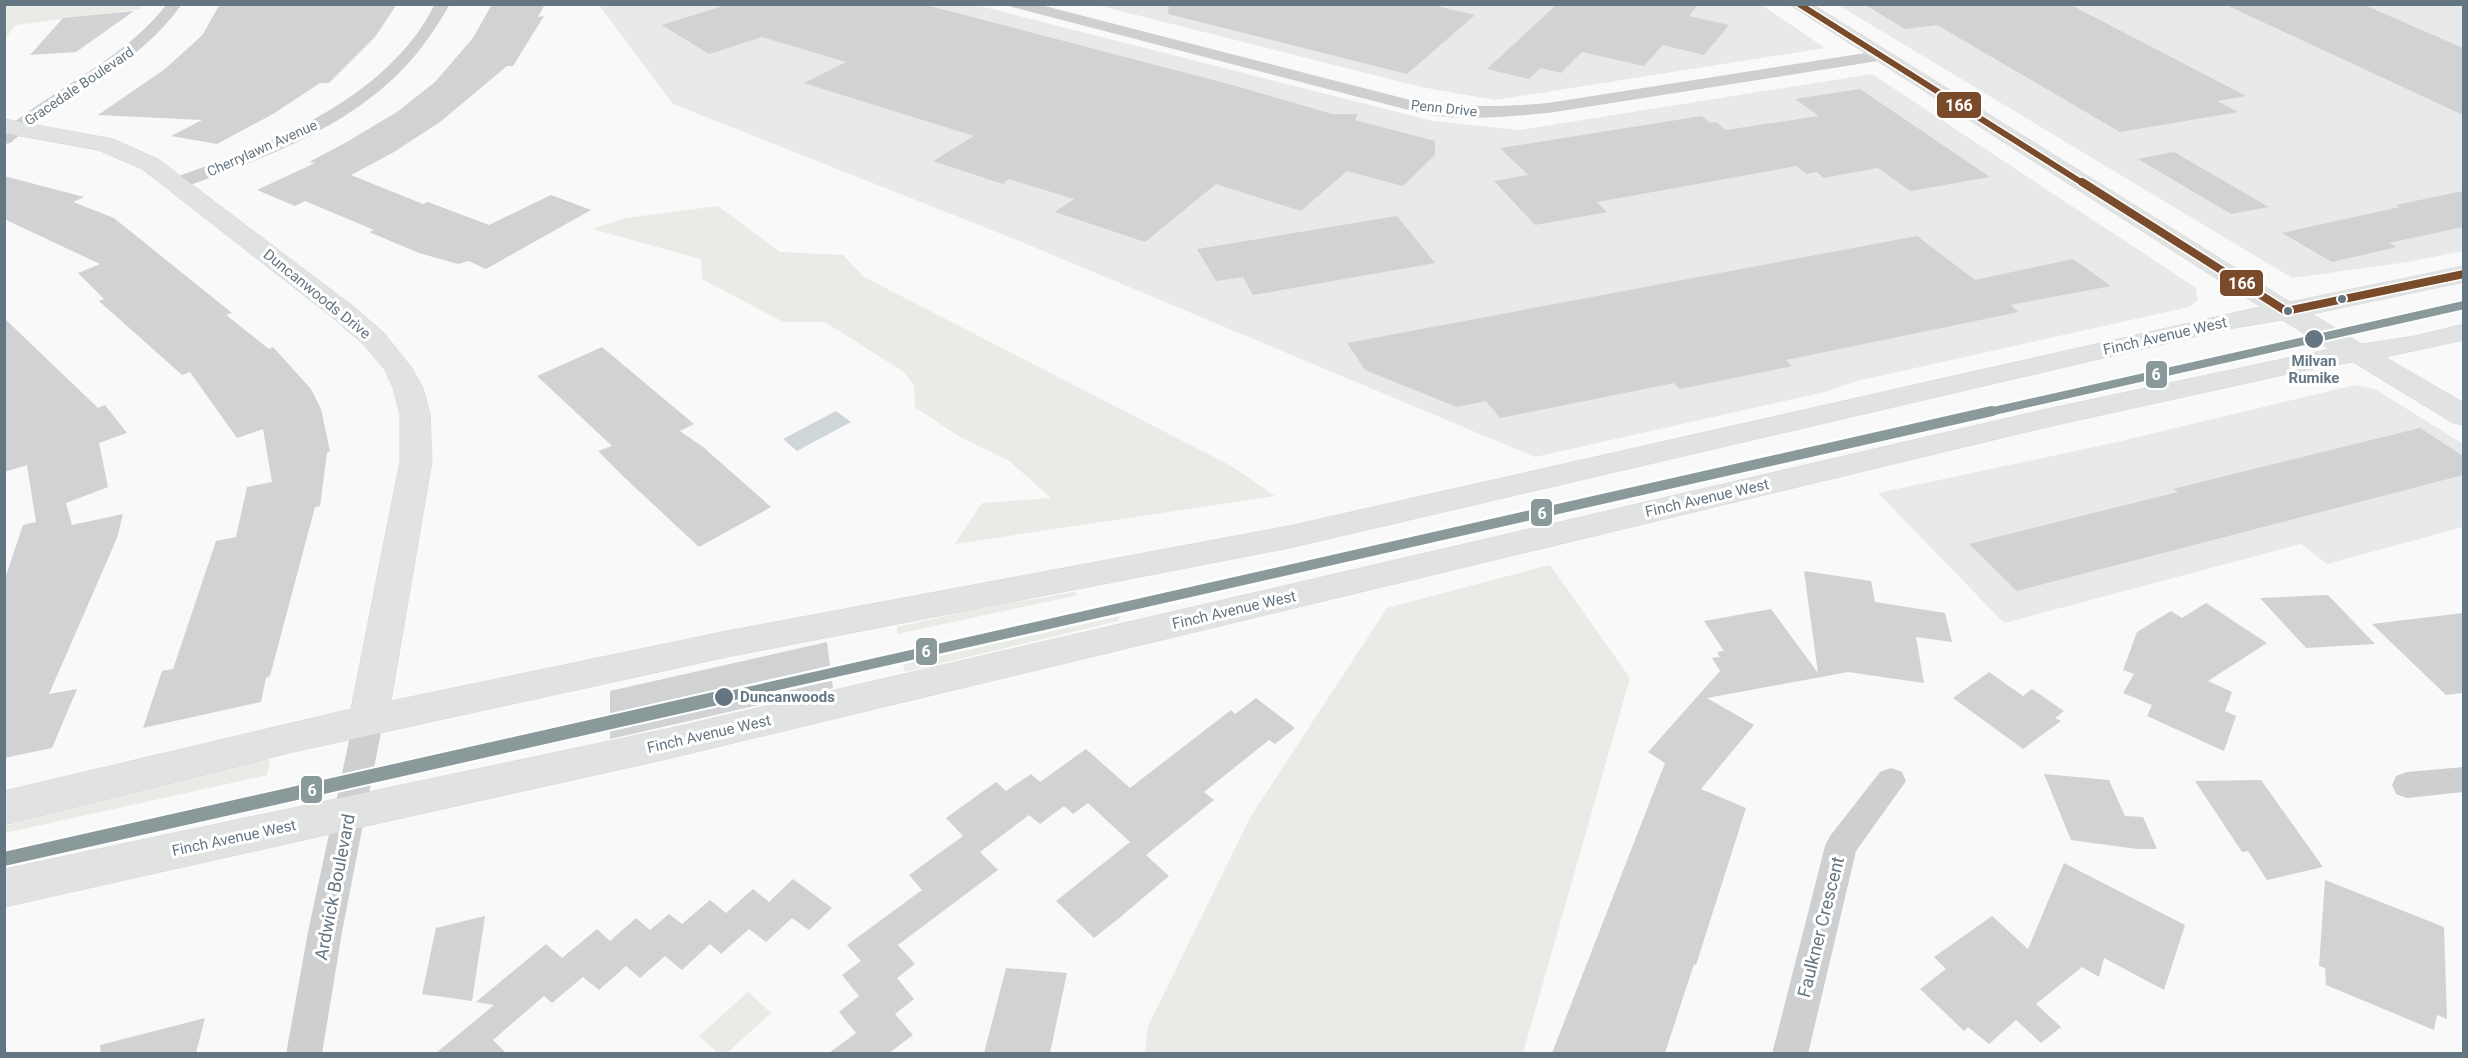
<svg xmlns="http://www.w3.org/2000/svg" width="2468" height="1058" font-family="Roboto,sans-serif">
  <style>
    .built { fill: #e8e9e9 }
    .green { fill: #e8ebe6 }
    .water { fill: #ced6d9 }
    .building { fill: #d0d2d3 }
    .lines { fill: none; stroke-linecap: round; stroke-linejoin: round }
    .secondary-casing { stroke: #d5d6d7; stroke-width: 1 }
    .street { fill: #cecfd0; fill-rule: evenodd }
    .secondary { fill: #e1e2e2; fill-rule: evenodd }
    .bus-1-far1-casing { stroke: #fff; stroke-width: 9 }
    .bus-1-casing { stroke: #fff; stroke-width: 11 }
    .bus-1-far1 { stroke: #7a4b2a; stroke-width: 6 }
    .bus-1 { stroke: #7a4b2a; stroke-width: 8 }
    .rail-1-far2-casing { stroke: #fff; stroke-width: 12 }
    .rail-1-far1-casing { stroke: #fff; stroke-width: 15 }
    .rail-1-casing { stroke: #fff; stroke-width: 18 }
    .rail-1-far2 { stroke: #8a999a; stroke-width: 8 }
    .rail-1-far1 { stroke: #8a999a; stroke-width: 10 }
    .rail-1 { stroke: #8a999a; stroke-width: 14 }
    .bus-dot { fill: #657683; stroke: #fff; stroke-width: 2 }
    .labels { text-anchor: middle; stroke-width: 6; stroke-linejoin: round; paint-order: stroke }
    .far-street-label { font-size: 14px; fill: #657683; stroke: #fff }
    .street-label { font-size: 15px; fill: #657683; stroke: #fff }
    .stop-label { font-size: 15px; font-weight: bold; fill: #657683; stroke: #fff }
    .near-street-label { font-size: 18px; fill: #657683; stroke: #fff }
    .line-badge { stroke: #fff; stroke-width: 2 }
    .badge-label { font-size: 16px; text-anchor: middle; font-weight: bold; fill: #fff }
  </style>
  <rect width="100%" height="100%" fill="#f9f9f9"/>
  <!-- built -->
  <g class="built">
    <path d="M599,5h377l457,116 86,9 353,-56 324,214 2,12 -9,7 -332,74 -32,11 -290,65 -511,-214 -351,-139z"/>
    <path d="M1097,5h665l63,43 -330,52 -74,-13z"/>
    <path d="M1838,5h625v246l-55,11 -116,16z"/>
    <path d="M2355,385l20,4 88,55v83l-136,37 -26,-20 -297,79 -126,-130 239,-51z"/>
  </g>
  <!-- green -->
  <g class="green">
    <path d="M5,5h137l-2,4 -124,16 -11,13z"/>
    <path d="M718,206l62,46 63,3 21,22 369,190 42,29 -320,48 27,-41 69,-5 -43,-38 -48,-23 -45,-30 -1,-22 -10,-13 -79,-50h-42l-81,-43 -1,-20 -109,-30 34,-11z"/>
    <path d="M1550,565l80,113 -107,375h-378l3,-27 103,-210 136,-208z"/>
    <path d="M1074,592l4,3 -180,39 -1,-7 80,-18z"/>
    <path d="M1120,616l-2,5 -213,51 -2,-8z"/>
    <path d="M265,758l5,3 -3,14 -262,58v-7z"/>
    <path d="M748,992l23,21 -44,40h-9l-19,-17z"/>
  </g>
  <!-- water -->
  <path class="water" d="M836,411l15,11 -54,29 -14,-12z"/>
  <!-- building -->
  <g class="building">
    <path d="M220,4h177l-22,33 -46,46h-9l-47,31 -56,30 -46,-8 31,-16 -104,-5 67,-46 32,-29 6,-6z"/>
    <path d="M492,4h53l-7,13 6,-1 -31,50h-6l-67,56 -46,30 -43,23 72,29 5,-2 61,23 62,-30 40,15 -105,59 -17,-8 -11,3 -39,-11 -50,-21 5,-2 -69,-29 -10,5 -38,-16 58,-27 -6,-1 36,-19 52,-31 38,-30 38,-44z"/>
    <path d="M729,4h193l314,82 96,28h26l-3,6 80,21v14l-32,31 -56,-15 -46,40 -85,-27 -71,58 -90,-30 19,-13 -65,-20 -6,5 -70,-23 41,-25 -170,-53 42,-21 -84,-25 -53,17 -47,-29z"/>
    <path d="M1169,4h259l47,11 -68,59 -239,-60z"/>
    <path d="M1557,4h142l-10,12 40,9 -25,30 -41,-10 -19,21 -62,-14 -21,21 -21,-5 -11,11 -42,-10z"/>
    <path d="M1864,4h205l177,92 -29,5 21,11 -118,20 -183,-107 -32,4z"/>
    <path d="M2224,4h138l101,44v67z"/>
    <path d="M134,11l-58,41 -46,3 33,-37z"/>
    <path d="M1860,89l130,88 -80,14 -32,-23 -55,10 -6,-6 -10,2 -11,-8 -199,36 10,10 -72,13 -41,-44 34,-6 -28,-27 202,-32 8,7 6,-1 10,8 93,-14 -24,-17z"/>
    <path d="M2174,152l95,55 -38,7 -93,-55z"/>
    <path d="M4,176l80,21 -11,5 41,16 118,95 -6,2 43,34 4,-2 38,42 10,20 9,42 -3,2 -7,53 -5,1 -45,169 -4,2 -5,24 -118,26 19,-57 11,-2 43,-128 20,-4 11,-50 25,-5 -9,-53 -26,9 -47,-66 -8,3 -83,-74 5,-2 -26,-26 22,-9 -96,-45z"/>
    <path d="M2463,191v36l-74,16 8,4 -65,15 -50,-29 118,-26 -4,-2z"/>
    <path d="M1397,216l38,47 -182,32 -10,-18 -27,4 -19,-32z"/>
    <path d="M1917,236l58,44 98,-21 38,27 -101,19 9,7 -233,48 6,6 -112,23 -6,-6 -174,35 -14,-17 -29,6 -92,-37 -18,-27z"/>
    <path d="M4,318l94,90 7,-3 22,28 -28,10 9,44 -42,16 6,22 51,-11 -6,24 -68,156 28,-5 -25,59 -48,10v-177l19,-56 13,-3 -9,-57 -23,7z"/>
    <path d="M602,347l92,77 -14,7 23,16 68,60 -72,40 -74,-69 -27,-27 14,-5 -75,-70z"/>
    <path d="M2420,428l43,28v19l-446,116 -48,-47 209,-52 -5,-3z"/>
    <path d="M1804,571l67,10 4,21 70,11 7,29 -36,-5 8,46 -76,-11 -141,26 47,27 -53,64 45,19 -50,157 -2,-1 -29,89h-113l113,-290 -17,-11 72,-81 -8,-13 8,-1 -3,-5 7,-1 -20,-30 67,-12 47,64z"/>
    <path d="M2328,595l47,49 -69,4 -46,-50z"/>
    <path d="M2206,603l61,40 -59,38 24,11 -7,19 11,5 -12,35 -77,-35 5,-11 -29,-12 11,-19 -11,-4 14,-38 34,-21 11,7z"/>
    <path d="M2463,613v80l-17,2 -74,-71z"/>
    <path d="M827,642l6,46 -223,51v-48z"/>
    <path d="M1989,672l34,24 9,-7 32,22 -9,7 6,3 -38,28 -70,-51z"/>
    <path d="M1256,698l39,30 -20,16 -6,-4 -65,52 10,8 -68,55 23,21 -51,43 -24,19 -38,-37 74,-59 -42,-39 -15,11 -9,-8 -24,18 -11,-9 -49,37 18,18 -100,75 17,19 -18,14 17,21 -19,15 18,21 -24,18h-60l27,-20 -17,-21 20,-16 -17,-21 19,-14 -14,-16 75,-55 -13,-15 54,-39 -17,-18 50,-36 10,9 25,-17 9,8 46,-33 44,39 101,-78 4,4z"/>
    <path d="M2044,774l65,6 16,36 18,1 14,32h-20l-66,-9z"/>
    <path d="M2261,780l62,87 -56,13 -19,-29 -6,1 -47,-71z"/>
    <path d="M2064,863l121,62 -21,65 -60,-32 -5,19 -17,-10 -46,37 25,23 -20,16 -25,-23 -27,24 -21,-17 -4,4 -44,-42 26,-20 -12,-12 58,-41 36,33z"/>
    <path d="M793,879l39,29 -23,22 -17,-12 -26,24 -17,-13 -28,25 -11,-10 -28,26 -17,-14 -25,22 -14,-12 -27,24 -16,-13 -31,26 -8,-7 -51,44 13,13h-70l58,-48 -18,-3 70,-58 16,14 35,-29 13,12 26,-23 14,12 19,-16 13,10 28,-24 16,13 27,-24 16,13z"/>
    <path d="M2325,880l119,47 3,92 -10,-4 -3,15 -108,-45 -1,-17 -6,-2z"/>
    <path d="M485,916l-13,85 -50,-7 14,-66z"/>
    <path d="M1006,968l61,5 -17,80h-66z"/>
    <path d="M205,1018l-9,35h-95l-1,-8z"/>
  </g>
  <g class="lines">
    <defs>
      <path id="secondary" d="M1789,4h23l478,298 174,-36v16l-152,32 50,30 53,-8 49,-12v16l-79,17 79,46v22l-11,-2 -100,-61 -52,9 -254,56 -1376,331 -667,149v-38l667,-141 1376,-319 283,-60 -48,-29 -54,9 -939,219 -562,109 -434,95 -289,73v-34l347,-82 49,-248v-47l-7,-26 -8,-18 -21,-25 -31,-27 -191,-149 -44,-19 -94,-17v-14l109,20 45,20 195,147 31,27 28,35 11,20 7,26 2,47 -41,240 336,-70 562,-105 971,-219z"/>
    </defs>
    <!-- secondary casing -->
    <use href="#secondary" class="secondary-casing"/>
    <!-- street -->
    <g class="street">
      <path d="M167,4h15c-44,62 -115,91 -172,139l-6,1v-14c54,-44 119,-70 163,-126z"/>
      <path d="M435,4h15c-14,24 -29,47 -49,67 -58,59 -141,89 -217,116h-14l-2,-4 2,-4c88,-31 188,-67 246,-144 7,-9 13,-20 19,-31z"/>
      <path d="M1010,4h27l385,99c42,4 84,4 126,0l330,-52 8,5 -8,5 -330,52c-42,4 -91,9 -132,-1l-404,-105z"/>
      <path d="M368,710l10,4 5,8 -41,210 -20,122h-36l22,-122 45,-210 5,-8z"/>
      <path d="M2464,767v25l-57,6 -11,-4 -4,-9 4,-9 11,-4z"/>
      <path d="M1891,768l11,4 4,9 -50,70 -48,203h-36l53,-208 5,-10 50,-64z"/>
    </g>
    <!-- secondary -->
    <use href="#secondary" class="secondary"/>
    <defs>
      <path id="bus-1-far1" d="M1799,4l285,180"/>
      <path id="bus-1" d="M2082,182l204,129 178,-37"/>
    </defs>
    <!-- bus-1-far1 casing -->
    <use href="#bus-1-far1" class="bus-1-far1-casing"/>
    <!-- bus-1 casing -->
    <use href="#bus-1" class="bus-1-casing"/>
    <!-- bus-1-far1 -->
    <use href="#bus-1-far1" class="bus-1-far1"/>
    <!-- bus-1 -->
    <use href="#bus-1" class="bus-1"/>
    <defs>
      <path id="rail-1-far2" d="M1985,413l479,-108"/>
      <path id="rail-1-far1" d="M712,700l1280,-289"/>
      <path id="rail-1" d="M4,859l714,-161"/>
    </defs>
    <!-- rail-1-far2 casing -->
    <use href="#rail-1-far2" class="rail-1-far2-casing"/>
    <!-- rail-1-far1 casing -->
    <use href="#rail-1-far1" class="rail-1-far1-casing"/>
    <!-- rail-1 casing -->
    <use href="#rail-1" class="rail-1-casing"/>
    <!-- rail-1-far2 -->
    <use href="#rail-1-far2" class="rail-1-far2"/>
    <!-- rail-1-far1 -->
    <use href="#rail-1-far1" class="rail-1-far1"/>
    <!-- rail-1 -->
    <use href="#rail-1" class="rail-1"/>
  </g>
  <!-- markers -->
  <g class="bus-dot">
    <circle cx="2342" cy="299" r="5"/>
    <circle cx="2288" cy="311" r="5"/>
    <circle cx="2314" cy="339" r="10"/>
    <circle cx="724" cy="697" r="10"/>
  </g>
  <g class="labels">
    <!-- far-street labels -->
    <g class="far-street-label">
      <text transform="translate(79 86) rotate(-34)" y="5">Gracedale Boulevard</text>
      <text transform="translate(1444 108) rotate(6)" y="5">Penn Drive</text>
      <text transform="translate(262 148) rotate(-24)" y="5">Cherrylawn Avenue</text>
    </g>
    <!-- street labels -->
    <g class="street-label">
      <text transform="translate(317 294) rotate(39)" y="5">Duncanwoods Drive</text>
      <text transform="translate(2165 336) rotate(-13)" y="5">Finch Avenue West</text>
      <text transform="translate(1707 498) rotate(-13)" y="5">Finch Avenue West</text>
      <text transform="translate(1234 610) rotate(-13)" y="5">Finch Avenue West</text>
      <text transform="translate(709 734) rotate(-13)" y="5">Finch Avenue West</text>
      <text transform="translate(234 838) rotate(-12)" y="5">Finch Avenue West</text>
    </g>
    <!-- stop labels -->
    <g class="stop-label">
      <text x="2314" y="366">Milvan<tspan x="2314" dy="17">Rumike</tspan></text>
      <text x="740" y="702" text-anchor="start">Duncanwoods</text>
    </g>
    <!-- near-street labels -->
    <g class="near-street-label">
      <text transform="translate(335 887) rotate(-79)" y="6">Ardwick Boulevard</text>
      <text transform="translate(1821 927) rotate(-76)" y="6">Faulkner Crescent</text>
    </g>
  </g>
  <g class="line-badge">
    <rect x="1936" y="91" width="46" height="28" rx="6" fill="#7a4b2a"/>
    <rect x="2219" y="269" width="45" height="28" rx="6" fill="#7a4b2a"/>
    <rect x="2145" y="360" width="23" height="29" rx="6" fill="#8a999a"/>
    <rect x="1530" y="498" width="23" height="29" rx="6" fill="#8a999a"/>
    <rect x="915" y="637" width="23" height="29" rx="6" fill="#8a999a"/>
    <rect x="300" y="775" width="23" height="29" rx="6" fill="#8a999a"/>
  </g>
  <g class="badge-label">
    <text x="1959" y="111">166</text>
    <text x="2242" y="289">166</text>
    <text x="2156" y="380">6</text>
    <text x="1542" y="519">6</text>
    <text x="926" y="657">6</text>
    <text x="312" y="796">6</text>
  </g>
  <!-- border -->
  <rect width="2468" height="1058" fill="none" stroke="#657683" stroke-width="12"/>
</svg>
